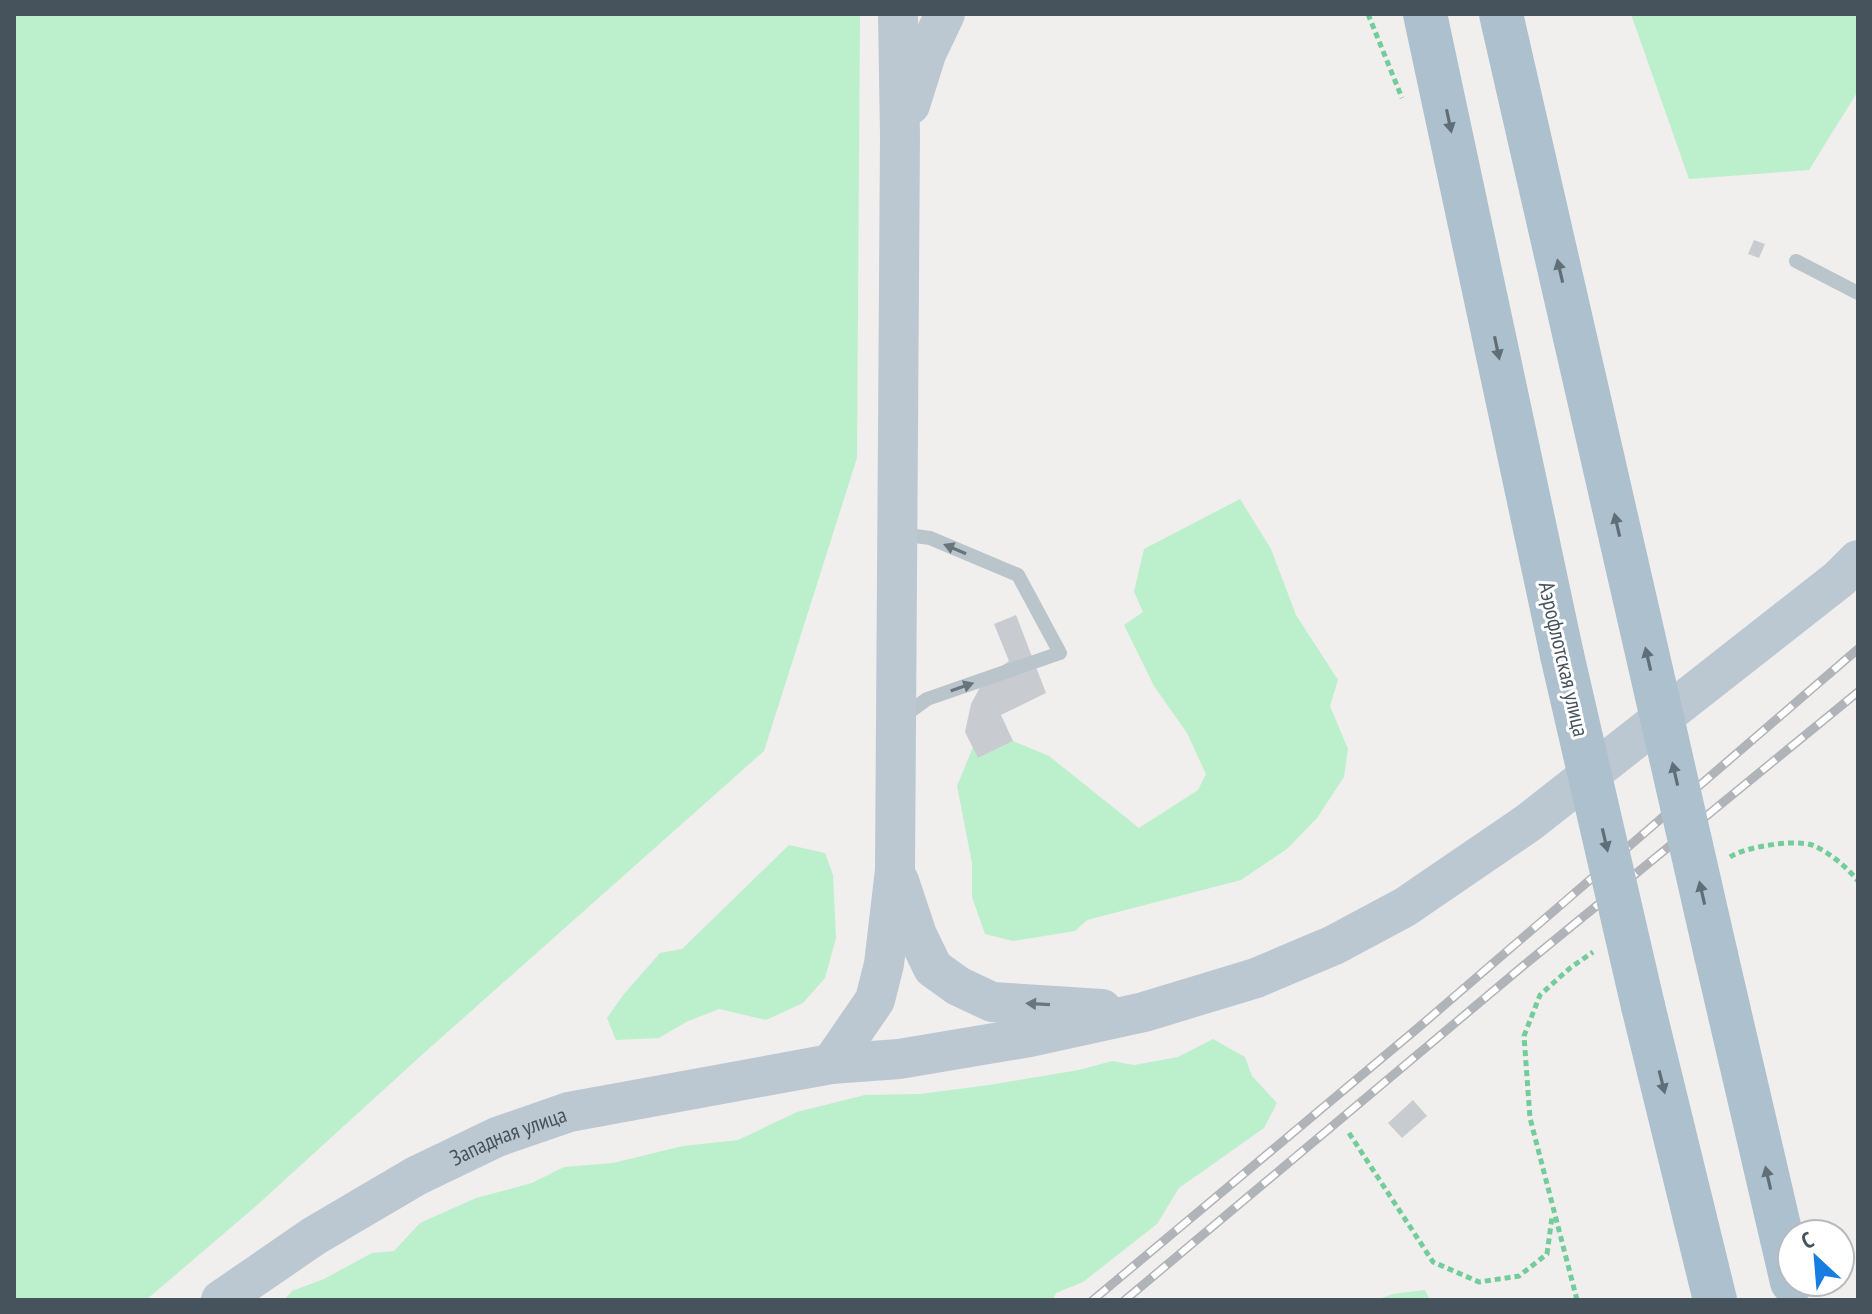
<svg xmlns="http://www.w3.org/2000/svg" width="1872" height="1314" font-family="'PT Sans Narrow',sans-serif">
  <style>
    .green { fill: #bcefcc }
    .building { fill: #c8ccd1 }
    .lines { fill: none; stroke-linecap: round; stroke-linejoin: round }
    .path { stroke: #73cd9b; stroke-width: 5; stroke-dasharray: 6 4; stroke-linecap: butt }
    .lane { stroke: #b9c4cb; stroke-width: 14 }
    .secondary { stroke: #bbc8d2; stroke-width: 40 }
    .primary { stroke: #adc0cd; stroke-width: 44 }
    .rail-casing { stroke: #b0b4b8; stroke-width: 9 }
    .rail { stroke: #fff; stroke-width: 6; stroke-dasharray: 18; stroke-linecap: butt }
    .primary-bridge { stroke: #adc0cd; stroke-width: 44 }
    .oneway { fill: #606e78 }
    .oneway2 { fill: #68757d }
    .oneway3 { fill: #69767f }
    .labels { text-anchor: middle; stroke-width: 6; stroke-linejoin: round; paint-order: stroke }
    .street-label { font-size: 22px; fill: #46535c; stroke: #fff }
  </style>
  <rect width="100%" height="100%" fill="#f1eeee"/>
  <!-- green -->
  <g class="green">
    <path d="M14,14h846l-3,444 -93,293 -340,302 -168,153 -110,94h-132z"/>
    <path d="M1631,14h227v77l-49,79 -120,9z"/>
    <path d="M1240,499l31,50 25,66 42,65 -8,26 18,43 -4,28 -27,41 -30,31 -46,31 -154,40 -12,11 -62,10 -28,-7 -13,-37v-34l-15,-77 16,-39 5,11 35,-17 36,15 90,72 59,-38 8,-16 -19,-41 -33,-47 -30,-61 19,-13 -9,-20 10,-43z"/>
    <path d="M789,845l36,8 8,22 3,63 -11,40 -22,25 -37,17 -47,-11 -33,13 -27,16 -43,2 -9,-22 17,-24 36,-41 22,-4z"/>
    <path d="M1213,1039l32,18 7,19 25,27 -13,25 -85,60 -22,36 -74,58 -27,11 -3,7h-769l8,-9 32,-12 48,-26 22,-2 26,-28 56,-25 56,-15 32,-16 49,-4 70,-17 55,-6 59,-28 68,-17 55,-1 69,-9 90,-15 33,-9 22,4 44,-8z"/>
    <path d="M1425,1290l5,10h-53l15,-6z"/>
  </g>
  <!-- building -->
  <g class="building">
    <path d="M1754,240l11,4 -6,14 -11,-4z"/>
    <path d="M1016,615l30,78 -45,22 12,26 -35,17 -13,-26 6,-28 14,-26 24,-17 -15,-37z"/>
    <path d="M1413,1100l14,16 -25,22 -14,-15z"/>
  </g>
  <g class="lines">
    <!-- path -->
    <g class="path">
      <path d="M1368,14l34,84"/>
      <path d="M1730,857c15,-10 63,-18 82,-12 17,7 35,22 46,36"/>
      <path d="M1349,1133l84,129 46,20 40,-6 28,-22 5,-37"/>
      <path d="M1577,1300l-47,-182 -6,-82 16,-41 30,-27 23,-16"/>
    </g>
    <!-- lane -->
    <g class="lane">
      <path d="M1796,261l62,32"/>
      <path d="M900,534l30,4 88,37 42,78 -133,46 -26,19"/>
    </g>
    <!-- secondary -->
    <g class="secondary">
      <path d="M910,105l16,-51 19,-40"/>
      <path d="M899,881l18,54 16,33 25,18 34,16 110,7"/>
      <path d="M831,1064l44,-64 9,-36 11,-94 5,-734 -2,-122"/>
      <path id="s1" d="M221,1300l93,-64 102,-60 81,-39 72,-25 262,-48 68,-5 131,-22 114,-25 112,-34 78,-33 71,-38 123,-84 311,-244 19,-19"/>
    </g>
    <!-- primary -->
    <g class="primary">
      <path d="M1425,14l137,641"/>
      <path d="M1501,14l161,704"/>
      <path d="M1716,955l76,327"/>
      <path d="M1643,1006l72,294"/>
    </g>
    <defs>
      <g id="rail">
        <path d="M1093,1300l326,-273 439,-378"/>
        <path d="M1125,1300l398,-334 335,-274"/>
      </g>
    </defs>
    <!-- rail casing -->
    <use href="#rail" class="rail-casing"/>
    <!-- rail -->
    <use href="#rail" class="rail"/>
    <!-- primary-bridge -->
    <g class="primary-bridge">
      <path d="M1562,655l81,351"/>
      <path d="M1662,718l54,237"/>
    </g>
  </g>
  <!-- one-way arrows -->
  <defs><path id="oneway-solid" d="M-6-.8H1V-3.2L6.5 0L1 3.2V.8H-6Z" transform="scale(2)"/></defs>
  <g class="oneway">
    <use href="#oneway-solid" transform="translate(1449 121) rotate(78)"/>
    <use href="#oneway-solid" transform="translate(1560 271) rotate(-103)"/>
    <use href="#oneway-solid" transform="translate(1497 348) rotate(78)"/>
    <use href="#oneway-solid" transform="translate(1617 525) rotate(-103)"/>
    <use href="#oneway-solid" transform="translate(1648 659) rotate(-103)"/>
    <use href="#oneway-solid" transform="translate(1675 774) rotate(-103)"/>
    <use href="#oneway-solid" transform="translate(1605 840) rotate(77)"/>
    <use href="#oneway-solid" transform="translate(1702 893) rotate(-103)"/>
    <use href="#oneway-solid" transform="translate(1662 1082) rotate(76)"/>
    <use href="#oneway-solid" transform="translate(1768 1178) rotate(-103)"/>
  </g>
  <g class="oneway2">
    <use href="#oneway-solid" transform="translate(955 549) rotate(-157)"/>
    <use href="#oneway-solid" transform="translate(962 687) rotate(-19)"/>
  </g>
  <use class="oneway3" href="#oneway-solid" transform="translate(1038 1004) rotate(-177)"/>
  <g class="labels">
    <!-- street labels -->
    <g class="street-label">
      <text transform="translate(1564 659) rotate(77)" y="8">Аэрофлотская улица</text>
      <text dy="8" stroke="none"><textPath href="#s1" startOffset="332">Западная улица</textPath></text>
    </g>
  </g>
  <!-- border -->
  <rect width="1872" height="1314" fill="none" stroke="#46535c" stroke-width="32"/>
  <!-- north arrow -->
  <g transform="translate(1816 1258) rotate(334)"><circle r="38" fill="#ffffff" stroke="#b5babe" stroke-width="2"/>
  <path d="M0-6L14 30L0 20L-14 30Z" fill="#187de1"/>
  <text y="-12" font-size="22" font-weight="bold" text-anchor="middle" fill="#46535c">С</text>
  </g>
</svg>
